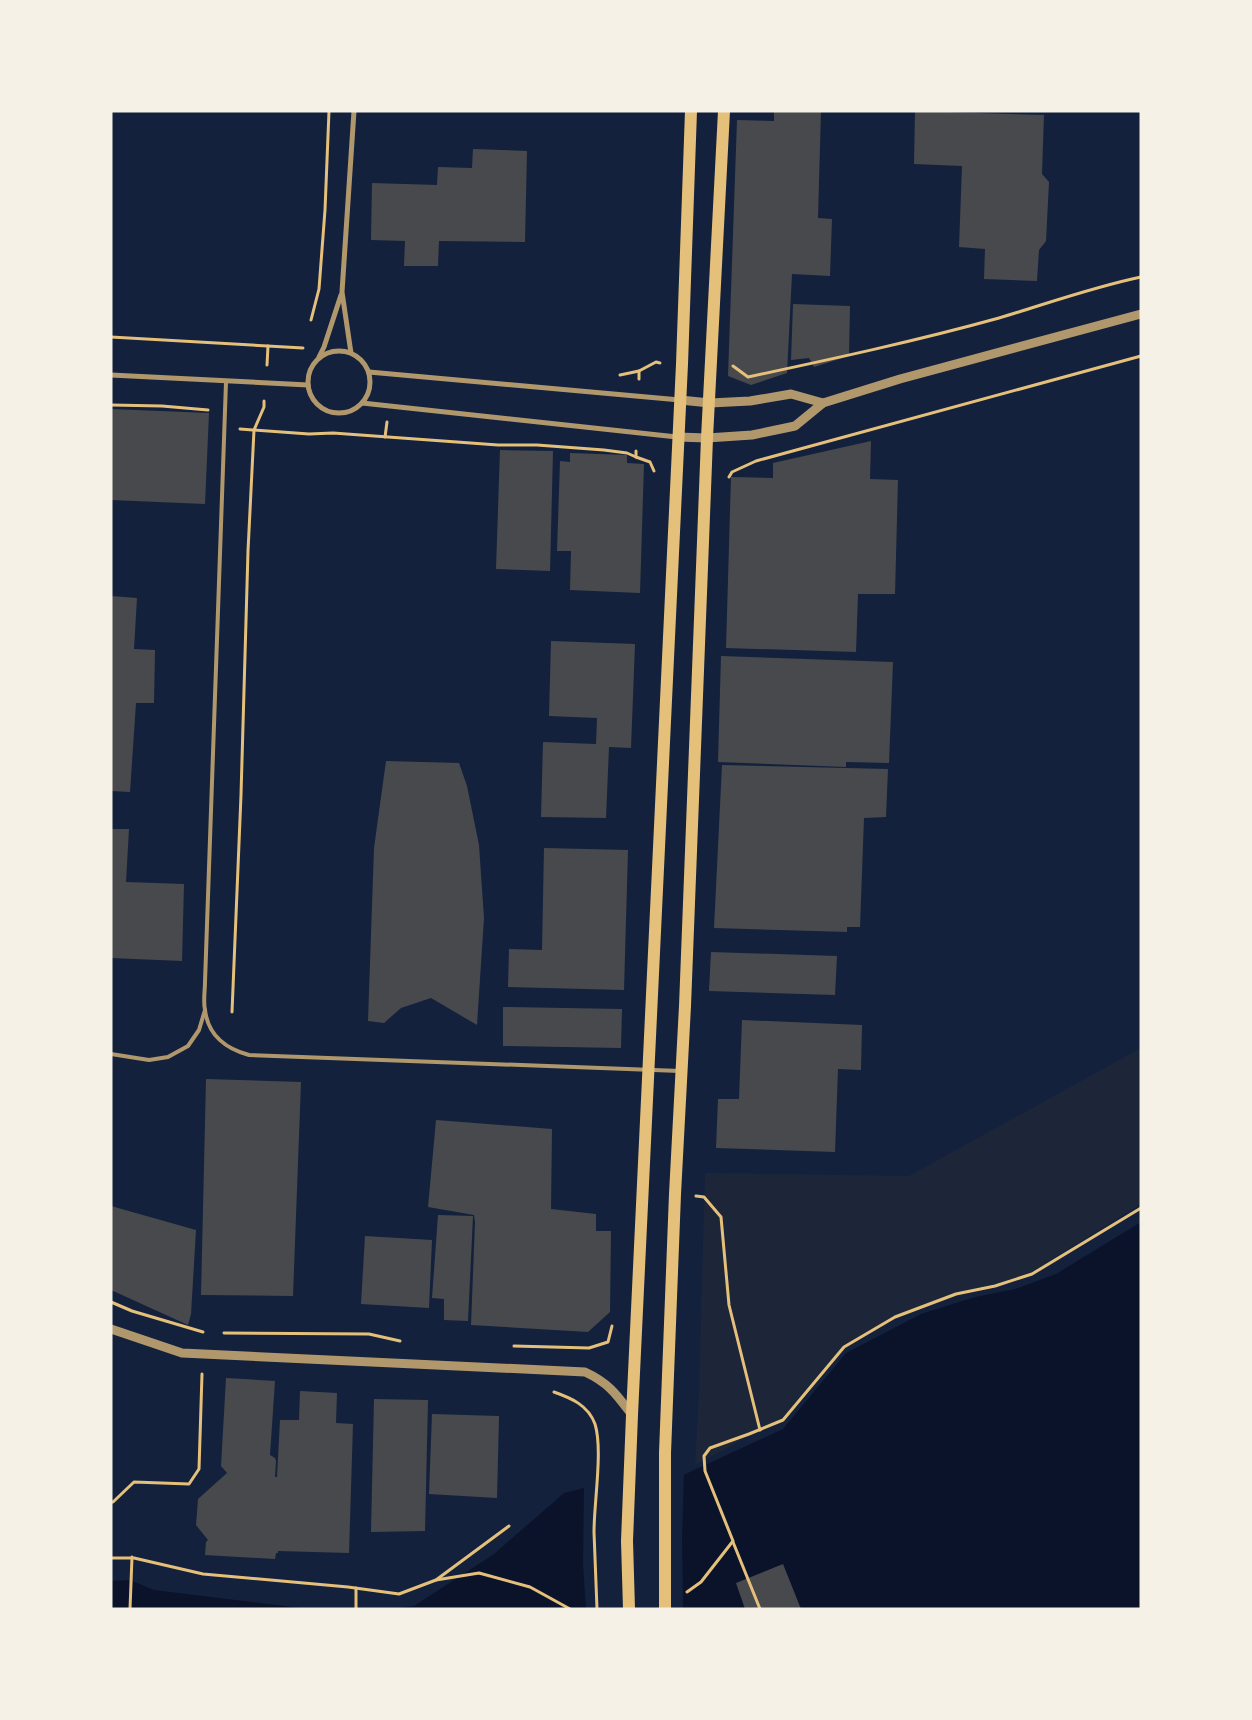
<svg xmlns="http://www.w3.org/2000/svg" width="1252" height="1720" font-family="'Work Sans',sans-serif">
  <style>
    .green { fill: #1d2539 }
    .water { fill: #0b132b }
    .pier { fill: #14213d }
    .building { fill: #48494c }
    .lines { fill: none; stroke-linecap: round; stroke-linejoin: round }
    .path { stroke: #e5c07b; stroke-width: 3 }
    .service { stroke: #b1986c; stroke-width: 4 }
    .minor { stroke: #b1986c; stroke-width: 5 }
    .tertiary { stroke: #b1986c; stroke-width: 9 }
    .primary { stroke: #e5c07b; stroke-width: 12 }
  </style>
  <rect width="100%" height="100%" fill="#14213d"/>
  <!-- green -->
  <path class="green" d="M1141,1048v156l-110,68 -36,12 -39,9 -61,23 -52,30 -61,72 -87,47 4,-72 6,-220 204,3z"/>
  <!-- water -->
  <g class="water">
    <path d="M1141,1222v387h-757l30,-3 80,-52 70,-61 24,-6 76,-3 119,-55 63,-76 75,-39 54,-17 40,-8 41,-15z"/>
    <path d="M130,1580l24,10 156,19h-199v-28z"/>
  </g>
  <!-- pier -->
  <path class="pier" d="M684,1472l-2,65 1,72h-97l-3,-46 1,-78 23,-3 57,-1z"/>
  <!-- building -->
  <g class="building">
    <path d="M774,111h47l-3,107 14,1 -2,57 -38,-2 -5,99 -36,12 -23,-9 9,-256 37,1z"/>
    <path d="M915,111l129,4 -2,59 7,8 -3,59 -7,9 -2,31 -53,-2 1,-30 -26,-2 3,-81 -48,-2z"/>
    <path d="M473,149l54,2 -2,91 -86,-1 -1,25h-34l1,-25 -34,-1 1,-57 65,2 1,-18 34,1z"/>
    <path d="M793,304l57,2 -1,50 -35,11 -5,-9 -18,2z"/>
    <path d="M111,409l98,4 -4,91 -94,-4z"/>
    <path d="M871,441l-1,38 28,1 -3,114h-37l-2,58 -130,-4 5,-171 42,1v-15z"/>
    <path d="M500,450l53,1 -3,120 -54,-2z"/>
    <path d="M570,453l57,2v8l17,1 -4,129 -70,-3 1,-39h-14l3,-90 10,1z"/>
    <path d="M111,596l26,2 -3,51 21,1 -1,53h-18l-6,89 -19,-1z"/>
    <path d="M551,641l84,3 -4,104 -22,-1 -3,71 -65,-1 2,-75 53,2 1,-26 -48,-2z"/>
    <path d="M721,656l172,6 -4,101 -43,-1v5l-128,-5z"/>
    <path d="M386,761l73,2 8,23 12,59 5,73 -7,107 -46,-27 -30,10 -17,15 -16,-2 6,-173z"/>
    <path d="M722,765l166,4 -2,48 -22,1 -4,109h-13v5l-133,-4z"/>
    <path d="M111,829h18l-3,53 58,2 -2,77 -71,-3z"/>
    <path d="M544,848l84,2 -4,140 -116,-3 1,-38 33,1z"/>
    <path d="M711,952l126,4 -2,39 -126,-4z"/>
    <path d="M503,1007l119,2 -1,39 -118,-2z"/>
    <path d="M742,1020l120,5 -1,45 -23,-1 -3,83 -119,-4 2,-49h21z"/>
    <path d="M206,1079l95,3 -8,214 -92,-1z"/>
    <path d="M436,1120l116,9 -1,80 45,5v17h15l-1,81 -22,20 -117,-7 4,-103 -1,-7 -46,-8z"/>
    <path d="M111,1206l85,24 -5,84 -3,11 -77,-35z"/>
    <path d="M438,1215l35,1 -5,105 -24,-1v-21l-12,-1z"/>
    <path d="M365,1236l67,4 -3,68 -68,-4z"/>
    <path d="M226,1378l49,3 -5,74 5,3 1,3 -1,16h2l3,-57h19l1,-29 37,2 -1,30 17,1 -4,129 -71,-2v2h-2l-1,6 -70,-4 1,-13 2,-2 -12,-15 2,-26 29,-26 -6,-7z"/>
    <path d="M374,1399l54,1 -3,131 -54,1z"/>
    <path d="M432,1414l67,2 -2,82 -68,-4z"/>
    <path d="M783,1564l18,45h-56l-9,-26z"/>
  </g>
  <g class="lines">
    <!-- path -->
    <g class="path">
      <path d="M311,320l8,-31 6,-79 4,-99"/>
      <path d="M111,337l192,11"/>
      <path d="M267,365l1,-19"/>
      <path d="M733,366l15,11c84,-18 168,-36 251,-59 47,-14 94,-31 142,-41"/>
      <path d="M620,375l19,-4"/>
      <path d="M639,379v-8l17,-9 4,1"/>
      <path d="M111,405l51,1 46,4"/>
      <path d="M240,429l69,5 24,-1 165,12h39l67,5 23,3 9,4"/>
      <path d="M385,437l2,-15"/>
      <path d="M636,451v6l14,5 4,9"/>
      <path d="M729,477l3,-5 24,-11 385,-105"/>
      <path d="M232,1012l9,-217 7,-244 6,-121 10,-23v-6"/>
      <path d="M696,1196l8,1 17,20 8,88 31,125"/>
      <path d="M111,1302l21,9 71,21"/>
      <path d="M224,1333l145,1 31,7"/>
      <path d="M514,1346l75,2 19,-6 4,-16"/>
      <path d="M554,1392c17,6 34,13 41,32 8,26 -1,78 -1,108 1,25 2,51 3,77"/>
      <path d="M111,1502h2l21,-20 55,2 10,-15 3,-95"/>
      <path d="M733,1542l27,67"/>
      <path d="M111,1558h23l69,16 145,13 51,7 37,-14 73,-54"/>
      <path d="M436,1580l43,-7 51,14 40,22"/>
      <path d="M687,1592l14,-10 32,-41 -28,-70 -1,-15 6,-8 39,-14 34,-14 61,-73 51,-30 61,-23 39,-8 37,-12 109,-66"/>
      <path d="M130,1609l2,-52"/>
      <path d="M356,1609v-21"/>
    </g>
    <!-- service -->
    <g class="service">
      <path d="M226,382l-21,600c0,9 -2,19 0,28 3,25 21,39 44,45l431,16"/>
      <path d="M111,1054l38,6 19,-3 20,-11 11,-16 6,-20"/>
    </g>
    <!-- minor -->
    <g class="minor">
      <circle cx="339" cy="382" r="31"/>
      <path d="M351,353l-9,-61 12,-181"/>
      <path d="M319,357l5,-10 17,-52"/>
      <path d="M369,372l311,28"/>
      <path d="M111,375l197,10"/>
      <path d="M362,403l315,34"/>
    </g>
    <!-- tertiary -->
    <g class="tertiary">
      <path d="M680,400l30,3 40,-2 41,-7 32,9"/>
      <path d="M678,437l29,1 45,-3 43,-9 28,-23 77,-24 241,-65"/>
      <path d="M111,1329l71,24 403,19c24,11 32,23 47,43"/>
    </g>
    <!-- primary -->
    <g class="primary">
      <path d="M629,1609l-2,-68 5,-126 50,-1051 9,-253"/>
      <path d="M665,1609v-156l10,-259 10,-188 22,-568 17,-327"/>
    </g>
  </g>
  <!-- border -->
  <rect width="1252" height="1720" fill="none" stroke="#f6f1e7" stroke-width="225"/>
</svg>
